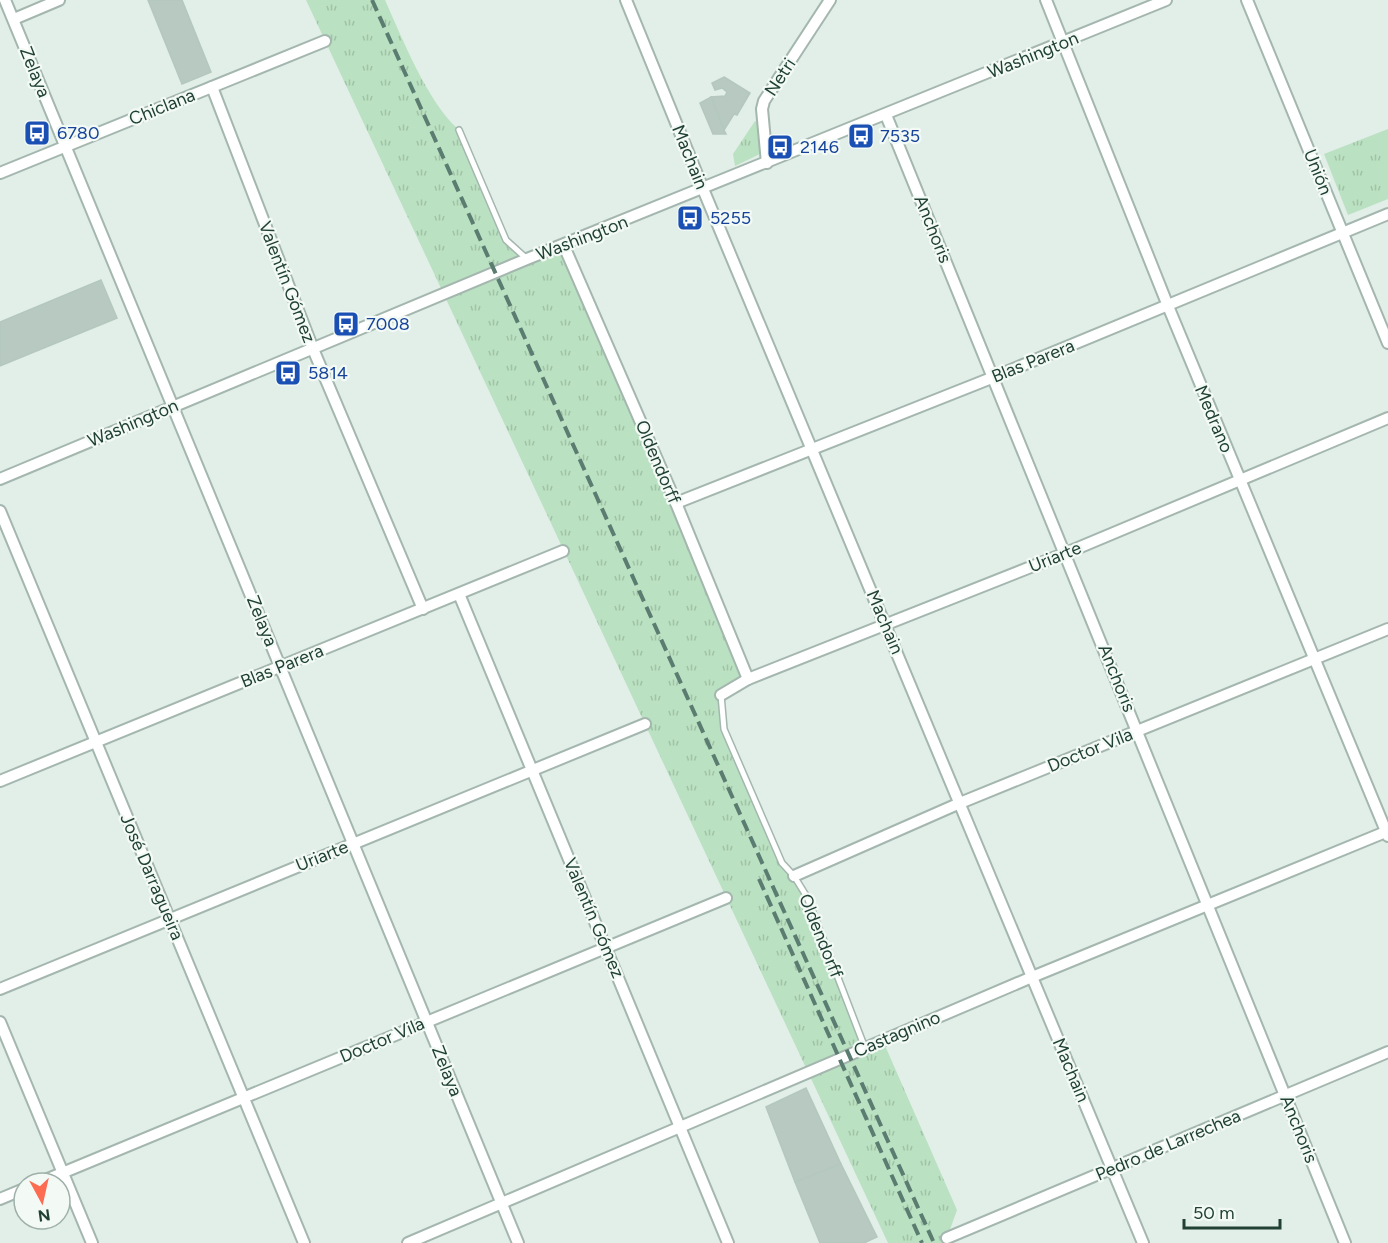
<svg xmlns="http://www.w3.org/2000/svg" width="1388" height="1243" font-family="Figtree,sans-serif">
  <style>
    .grass { fill: url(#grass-tufts) }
    .building { fill: #b7c9c0; stroke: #b4c8be; stroke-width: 1.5 }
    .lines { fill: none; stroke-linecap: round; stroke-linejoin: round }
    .lane-casing { stroke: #a4b7af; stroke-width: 8 }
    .street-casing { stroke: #a4b7af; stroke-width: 14 }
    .lane { stroke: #fff; stroke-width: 5 }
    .street { stroke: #fff; stroke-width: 10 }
    .rail { stroke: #5b7c70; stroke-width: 4; stroke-dasharray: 12 6; stroke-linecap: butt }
    .labels { text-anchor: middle; stroke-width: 4.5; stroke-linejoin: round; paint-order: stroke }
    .street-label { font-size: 18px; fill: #214135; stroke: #f3faf6 }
    .transit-label { font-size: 18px; fill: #164399; stroke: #f3faf6; text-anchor: start }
  </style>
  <defs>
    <pattern id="grass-tufts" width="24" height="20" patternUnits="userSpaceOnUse" patternTransform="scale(1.5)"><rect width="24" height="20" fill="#bae1c1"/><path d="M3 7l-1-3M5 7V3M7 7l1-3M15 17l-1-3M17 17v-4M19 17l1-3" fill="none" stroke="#a0c2a6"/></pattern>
  </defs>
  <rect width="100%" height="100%" fill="#e2eee8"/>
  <!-- grass -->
  <g class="grass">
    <path d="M306,0h79c17,38 43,103 74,130l47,110 21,19 37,-13 184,433 -27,16 3,34 57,134 26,34 58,151 18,-7 74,169 -10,28 2,5h-61z"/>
    <path d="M755,121l3,2 2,31 -25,12 -2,-12z"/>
    <path d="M1388,129v70l-40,16 -24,-61z"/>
  </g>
  <!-- building -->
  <g class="building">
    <path d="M148,0h34l29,72 -29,12z"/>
    <path d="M724,77l26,16 -13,22 -3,-1 -10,16 -13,-33 14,-1 2,-4 -5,-4 -7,2 -3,-7z"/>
    <path d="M711,97l13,33 2,4h-13l-13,-31z"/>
    <path d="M101,280l16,38 -117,48v-44z"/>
    <path d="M806,1088l35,76 -46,18 -29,-75z"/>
    <path d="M841,1164l36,73 -13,6h-44l-25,-61z"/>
  </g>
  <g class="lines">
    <defs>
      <g id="lane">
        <path d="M459,130l47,110 21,19"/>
        <path d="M721,695l3,34 58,134 12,13 13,21 58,151"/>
      </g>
      <g id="street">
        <path d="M5,0l513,1243"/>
        <path d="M626,0l77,189 440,1054"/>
        <path d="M1046,0l122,306 220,530"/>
        <path d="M1247,0l141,343"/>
        <path d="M14,19l45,-19"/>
        <path d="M212,87l101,262 110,260"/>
        <path d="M886,115l459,1128"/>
        <path d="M767,163l-5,-54 2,-8 66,-101"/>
        <path d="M0,173l325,-132"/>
        <path d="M564,246l112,257 72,176"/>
        <path d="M0,479l527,-220 639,-259"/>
        <path d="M676,503l318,-126 394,-163"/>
        <path d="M0,511l304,732"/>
        <path d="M459,594l269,649"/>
        <path d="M721,695l27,-16 318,-126 322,-135"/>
        <path d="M0,781l563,-230"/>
        <path d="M794,876l166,-73 428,-174"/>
        <path d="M0,989l645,-265"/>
        <path d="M0,1022l92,221"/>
        <path d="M38,1183l688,-285"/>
        <path d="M0,1199l24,-10"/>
        <path d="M947,1238l441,-186"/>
        <path d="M408,1243l624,-266 356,-146"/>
      </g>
    </defs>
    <!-- lane casing -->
    <use href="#lane" class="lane-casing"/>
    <!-- street casing -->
    <use href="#street" class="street-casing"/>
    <!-- lane -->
    <use href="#lane" class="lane"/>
    <!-- street -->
    <use href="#street" class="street"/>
    <!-- rail -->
    <g class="rail">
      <path d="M372,0l562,1243"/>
      <path d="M759,879l163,364"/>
    </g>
  </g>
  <!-- icons -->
  <defs>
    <symbol id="bus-square" viewBox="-11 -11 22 22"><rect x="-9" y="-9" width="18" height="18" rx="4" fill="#1a4fb4" stroke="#f3faf6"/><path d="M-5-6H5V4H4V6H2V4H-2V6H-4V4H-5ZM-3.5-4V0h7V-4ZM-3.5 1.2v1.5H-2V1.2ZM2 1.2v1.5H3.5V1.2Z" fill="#fff"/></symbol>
  </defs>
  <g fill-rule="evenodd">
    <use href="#bus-square" x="22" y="118" width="30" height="30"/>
    <use href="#bus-square" x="846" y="121" width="30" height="30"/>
    <use href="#bus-square" x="765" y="132" width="30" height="30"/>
    <use href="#bus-square" x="675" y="203" width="30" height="30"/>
    <use href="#bus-square" x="331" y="309" width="30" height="30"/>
    <use href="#bus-square" x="273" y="358" width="30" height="30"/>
  </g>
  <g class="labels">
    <!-- street labels -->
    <g class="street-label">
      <text transform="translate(1033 55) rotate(-22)" y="6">Washington</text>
      <text transform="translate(35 72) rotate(68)" y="6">Zelaya</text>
      <text transform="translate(780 77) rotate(-57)" y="6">Netri</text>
      <text transform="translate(162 107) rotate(-22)" y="6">Chiclana</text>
      <text transform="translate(690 157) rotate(68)" y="6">Machain</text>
      <text transform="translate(1318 172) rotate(68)" y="6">Unión</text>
      <text transform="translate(933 229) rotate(68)" y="6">Anchoris</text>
      <text transform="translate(582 238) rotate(-21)" y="6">Washington</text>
      <text transform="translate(287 282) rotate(69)" y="6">Valentín Gómez</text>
      <text transform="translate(1033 361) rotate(-22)" y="6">Blas Parera</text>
      <text transform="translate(1214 419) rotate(67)" y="6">Medrano</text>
      <text transform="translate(133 423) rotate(-23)" y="6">Washington</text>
      <text transform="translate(658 462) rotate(67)" y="6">Oldendorff</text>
      <text transform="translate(1055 557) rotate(-22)" y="6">Uriarte</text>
      <text transform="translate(262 621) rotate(68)" y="6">Zelaya</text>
      <text transform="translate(885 622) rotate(67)" y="6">Machain</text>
      <text transform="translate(282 666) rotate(-22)" y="6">Blas Parera</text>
      <text transform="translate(1117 678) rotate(68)" y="6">Anchoris</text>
      <text transform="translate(1090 750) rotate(-22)" y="6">Doctor Vila</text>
      <text transform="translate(322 856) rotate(-22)" y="6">Uriarte</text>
      <text transform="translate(152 877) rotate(67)" y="6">José Darragueira</text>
      <text transform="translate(594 918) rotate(67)" y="6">Valentín Gómez</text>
      <text transform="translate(821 936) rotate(68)" y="6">Oldendorff</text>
      <text transform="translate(897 1034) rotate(-23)" y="6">Castagnino</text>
      <text transform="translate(382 1040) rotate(-23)" y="6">Doctor Vila</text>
      <text transform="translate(1071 1070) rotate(67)" y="6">Machain</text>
      <text transform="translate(447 1071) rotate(68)" y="6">Zelaya</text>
      <text transform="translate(1299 1129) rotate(68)" y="6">Anchoris</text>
      <text transform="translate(1168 1145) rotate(-23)" y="6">Pedro de Larrechea</text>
    </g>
    <!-- transit labels -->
    <g class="transit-label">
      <text x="57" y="139">6780</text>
      <text x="880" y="142">7535</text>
      <text x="800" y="153">2146</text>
      <text x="710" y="224">5255</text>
      <text x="366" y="330">7008</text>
      <text x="308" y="379">5814</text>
    </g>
  </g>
  <!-- north arrow -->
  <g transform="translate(42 1201) rotate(172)"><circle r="28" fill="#f3faf6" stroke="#9fb0a9" stroke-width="1.5"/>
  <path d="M0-4.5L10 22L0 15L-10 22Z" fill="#fd6b51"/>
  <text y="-9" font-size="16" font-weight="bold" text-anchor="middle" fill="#214135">N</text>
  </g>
  <!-- scale -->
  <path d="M1184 1219v9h96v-9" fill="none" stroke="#214135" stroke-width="3"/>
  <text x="1193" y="1219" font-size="18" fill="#214135" stroke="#f3faf6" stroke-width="4.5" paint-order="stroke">50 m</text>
</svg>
